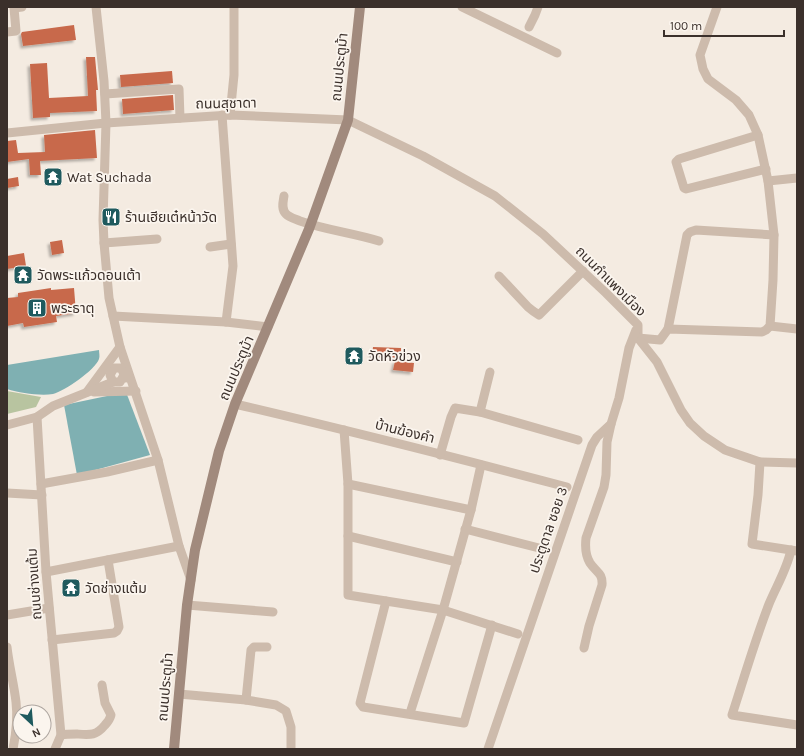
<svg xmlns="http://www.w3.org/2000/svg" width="804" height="756" font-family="Karla,'Noto Sans Thai',sans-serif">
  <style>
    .green { fill: #b8c4a0 }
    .water { fill: #7fb0b2 }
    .building { fill: #c8694b; filter: url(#shadow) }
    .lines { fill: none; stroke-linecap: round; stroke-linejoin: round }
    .minor { stroke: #cdbbac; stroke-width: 9 }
    .secondary { stroke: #a18a7d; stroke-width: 10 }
    .labels { text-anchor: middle; stroke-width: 3.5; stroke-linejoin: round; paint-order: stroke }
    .street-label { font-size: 14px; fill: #3b302b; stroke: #fbf5ee }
    .poi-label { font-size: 14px; fill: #3b302b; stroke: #fbf5ee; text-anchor: start }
  </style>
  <defs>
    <filter id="shadow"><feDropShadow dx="-2.5" dy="2.5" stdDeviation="1" flood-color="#0004"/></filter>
  </defs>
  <rect width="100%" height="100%" fill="#f4ebe1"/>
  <!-- green -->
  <path class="green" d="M7,391l34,6 -5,10 -29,7z"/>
  <!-- water -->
  <g class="water">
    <path d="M99,350c0,3 1,6 0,9 -4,11 -34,32 -46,35 -13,2 -33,-1 -46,-5v-24z"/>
    <path d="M126,392l24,63 -73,20 -13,-70z"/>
  </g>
  <!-- building -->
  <g class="building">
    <path d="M74,25l2,15 -53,6 -2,-12 1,-2z"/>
    <path d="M86,57h9l3,33h-2l1,21 -47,2v4l-17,1 -3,-54 17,-1 2,35 39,-2z"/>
    <path d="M172,71l1,12 -52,4 -1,-12z"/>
    <path d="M173,95l1,15 -51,4 -1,-15z"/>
    <path d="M95,130l2,28 -57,3 1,14h-11l-1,-16 -22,3v-21l9,-1 2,13 27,-1 -1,-17z"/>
    <path d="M18,177l1,9 -12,2v-9z"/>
    <path d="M62,240l2,13 -12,2 -2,-13z"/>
    <path d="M24,253l2,13 -19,3v-13z"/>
    <path d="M51,288v2l23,-2 2,25 -20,3 1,6 -33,5 -1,-4 -16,3v-28l11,-1v-4z"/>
    <path d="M373,347l28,1v10l-29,-2z"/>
    <path d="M395,361l19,2 -1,9 -20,-2z"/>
  </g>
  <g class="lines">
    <!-- minor -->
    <g class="minor">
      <path d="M96,7l8,74 2,42 -3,97 1,23 5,55 11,49 38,113 21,86 12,34"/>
      <path d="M462,7l95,46"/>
      <path d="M529,27l6,-12 3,-8"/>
      <path d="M7,32l9,-1 -2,-23 8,-1"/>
      <path d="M105,94l74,-5 1,29"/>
      <path d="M222,115l11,151 -7,56"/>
      <path d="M230,115l4,-40v-68"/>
      <path d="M7,133l99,-10 124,-8 118,5 75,36 72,40 48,38 63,59 32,32v13"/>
      <path d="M758,135l-79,24 -3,3 8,26 2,1 80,-20"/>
      <path d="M768,181l29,-3"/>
      <path d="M284,196c-1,6 -3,13 2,18 4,4 10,5 14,7 26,9 53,12 79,20"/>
      <path d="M104,243l53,-4"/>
      <path d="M210,247l21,-3"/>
      <path d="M499,276l29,31 5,4 6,4 44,-44"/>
      <path d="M113,316l113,6 42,5"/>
      <path d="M770,326l27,3"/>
      <path d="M668,329l19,-94 3,-3 6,-2 78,5"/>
      <path d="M638,338l22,2 8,-11 94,3 4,-2 4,-4 3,-46 1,-45 -6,-54 -10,-46 -9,-20 -13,-15 -28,-21 -5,-10 -3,-14 17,-48"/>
      <path d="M638,338l19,24 24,48 9,13 14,13 21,14 35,12 37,1"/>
      <path d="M124,375l-4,7h-7l-3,-7 4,-7h7l5,10"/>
      <path d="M87,392l33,-45"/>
      <path d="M94,392l42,-1"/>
      <path d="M235,404c111,26 222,54 332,83"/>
      <path d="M480,412l10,-40"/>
      <path d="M37,417l9,155 15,163 -6,14"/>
      <path d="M7,425l30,-8 16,-11 60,-24"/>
      <path d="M344,430l4,54v111l95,15 75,24"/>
      <path d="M440,455l11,-38 4,-9 25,4 98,28"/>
      <path d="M760,462l-2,33 -6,49 45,7"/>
      <path d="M41,484l66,-12 51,-12"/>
      <path d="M348,484l123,26"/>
      <path d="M7,493l35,2"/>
      <path d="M465,529l78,20"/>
      <path d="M348,536l109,26"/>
      <path d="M791,550c-4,19 -15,37 -22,54 -14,36 -25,74 -37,111l65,10"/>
      <path d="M46,572l133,-26"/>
      <path d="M386,601l-26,102 3,4 101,16 28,-98"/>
      <path d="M187,605l86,7"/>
      <path d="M7,615l42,-7"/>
      <path d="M52,640l62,-7 3,-2 2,-4 -11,-67"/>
      <path d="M7,647c2,19 7,37 9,55 2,16 0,32 -3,47"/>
      <path d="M584,648l5,-22 13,-41c1,-12 -6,-13 -12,-22 -5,-8 -5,-16 -4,-25l18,-51 2,-12 1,-33 4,-18"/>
      <path d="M179,694l67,6 30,5 10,6 5,16v22"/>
      <path d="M246,700l5,-50 3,-3h13"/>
      <path d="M411,710l32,-100 28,-100 10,-45"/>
      <path d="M61,735c5,-1 10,-1 16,-1 13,1 19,2 28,-9 3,-3 5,-6 6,-10l-6,-12 -3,-18"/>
      <path d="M488,749l104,-304 5,-8 14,-13 8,-26 10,-50 7,-18"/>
    </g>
    <!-- secondary -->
    <path class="secondary" d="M174,749l13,-144 8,-55 24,-99 16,-47 74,-175 39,-109 12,-113"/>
  </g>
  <!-- icons -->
  <defs>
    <symbol id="temple-square" viewBox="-11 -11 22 22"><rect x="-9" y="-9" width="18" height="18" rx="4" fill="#1f5a5e" stroke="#fbf5ee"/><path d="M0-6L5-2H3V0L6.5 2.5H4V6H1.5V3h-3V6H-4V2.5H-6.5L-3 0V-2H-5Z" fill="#fff"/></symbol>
    <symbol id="restaurant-square" viewBox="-11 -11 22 22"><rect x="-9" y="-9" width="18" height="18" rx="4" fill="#1f5a5e" stroke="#fbf5ee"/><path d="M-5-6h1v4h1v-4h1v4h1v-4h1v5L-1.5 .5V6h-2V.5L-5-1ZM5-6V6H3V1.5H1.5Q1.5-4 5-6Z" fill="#fff"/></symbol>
    <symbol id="building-square" viewBox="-11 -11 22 22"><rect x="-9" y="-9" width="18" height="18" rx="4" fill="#1f5a5e" stroke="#fbf5ee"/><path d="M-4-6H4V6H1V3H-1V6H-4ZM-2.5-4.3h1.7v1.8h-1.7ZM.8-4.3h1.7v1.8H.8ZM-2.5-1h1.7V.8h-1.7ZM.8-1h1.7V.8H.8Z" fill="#fff"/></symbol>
  </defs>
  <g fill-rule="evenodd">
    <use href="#temple-square" x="42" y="166" width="22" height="22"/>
    <use href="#restaurant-square" x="100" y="206" width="22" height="22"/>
    <use href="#temple-square" x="12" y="264" width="22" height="22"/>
    <use href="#building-square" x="26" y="297" width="22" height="22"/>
    <use href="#temple-square" x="343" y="345" width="22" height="22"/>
    <use href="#temple-square" x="60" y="577" width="22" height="22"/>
  </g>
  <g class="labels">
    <!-- street labels -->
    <g class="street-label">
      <text transform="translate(339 67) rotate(-84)" y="5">ถนนประตูม้า</text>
      <text transform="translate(226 103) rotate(-1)" y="5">ถนนสุชาดา</text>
      <text transform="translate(611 281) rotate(45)" y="5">ถนนกำแพงเมือง</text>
      <text transform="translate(236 368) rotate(-67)" y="5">ถนนประตูม้า</text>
      <text transform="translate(405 431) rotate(14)" y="5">บ้านฆ้องคำ</text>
      <text transform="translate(548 530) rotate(-71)" y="5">ประตูดาล ซอย 3</text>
      <text transform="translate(34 584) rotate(-94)" y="5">ถนนช่างแต้ม</text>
      <text transform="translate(165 687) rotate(-85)" y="5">ถนนประตูม้า</text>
    </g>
    <!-- poi labels -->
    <g class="poi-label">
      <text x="67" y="182">Wat Suchada</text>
      <text x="125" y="222">ร้านเฮียเต๋หน้าวัด</text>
      <text x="37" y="280">วัดพระแก้วดอนเต้า</text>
      <text x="51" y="313">พระธาตุ</text>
      <text x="368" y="361">วัดหัวข่วง</text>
      <text x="85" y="593">วัดช่างแต้ม</text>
    </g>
  </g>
  <!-- border -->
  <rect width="804" height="756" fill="none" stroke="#3b302b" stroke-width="16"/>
  <!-- north arrow -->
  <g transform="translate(32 724) rotate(154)"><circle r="19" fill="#fbf5ee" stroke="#aea6a0"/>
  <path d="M0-3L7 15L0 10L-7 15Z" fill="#1f5a5e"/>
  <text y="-6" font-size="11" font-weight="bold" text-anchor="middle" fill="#3b302b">N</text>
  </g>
  <!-- scale -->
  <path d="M664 30v6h120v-6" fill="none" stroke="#3b302b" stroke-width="2"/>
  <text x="670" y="30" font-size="12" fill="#3b302b" stroke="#fbf5ee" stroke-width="3" paint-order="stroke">100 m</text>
</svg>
